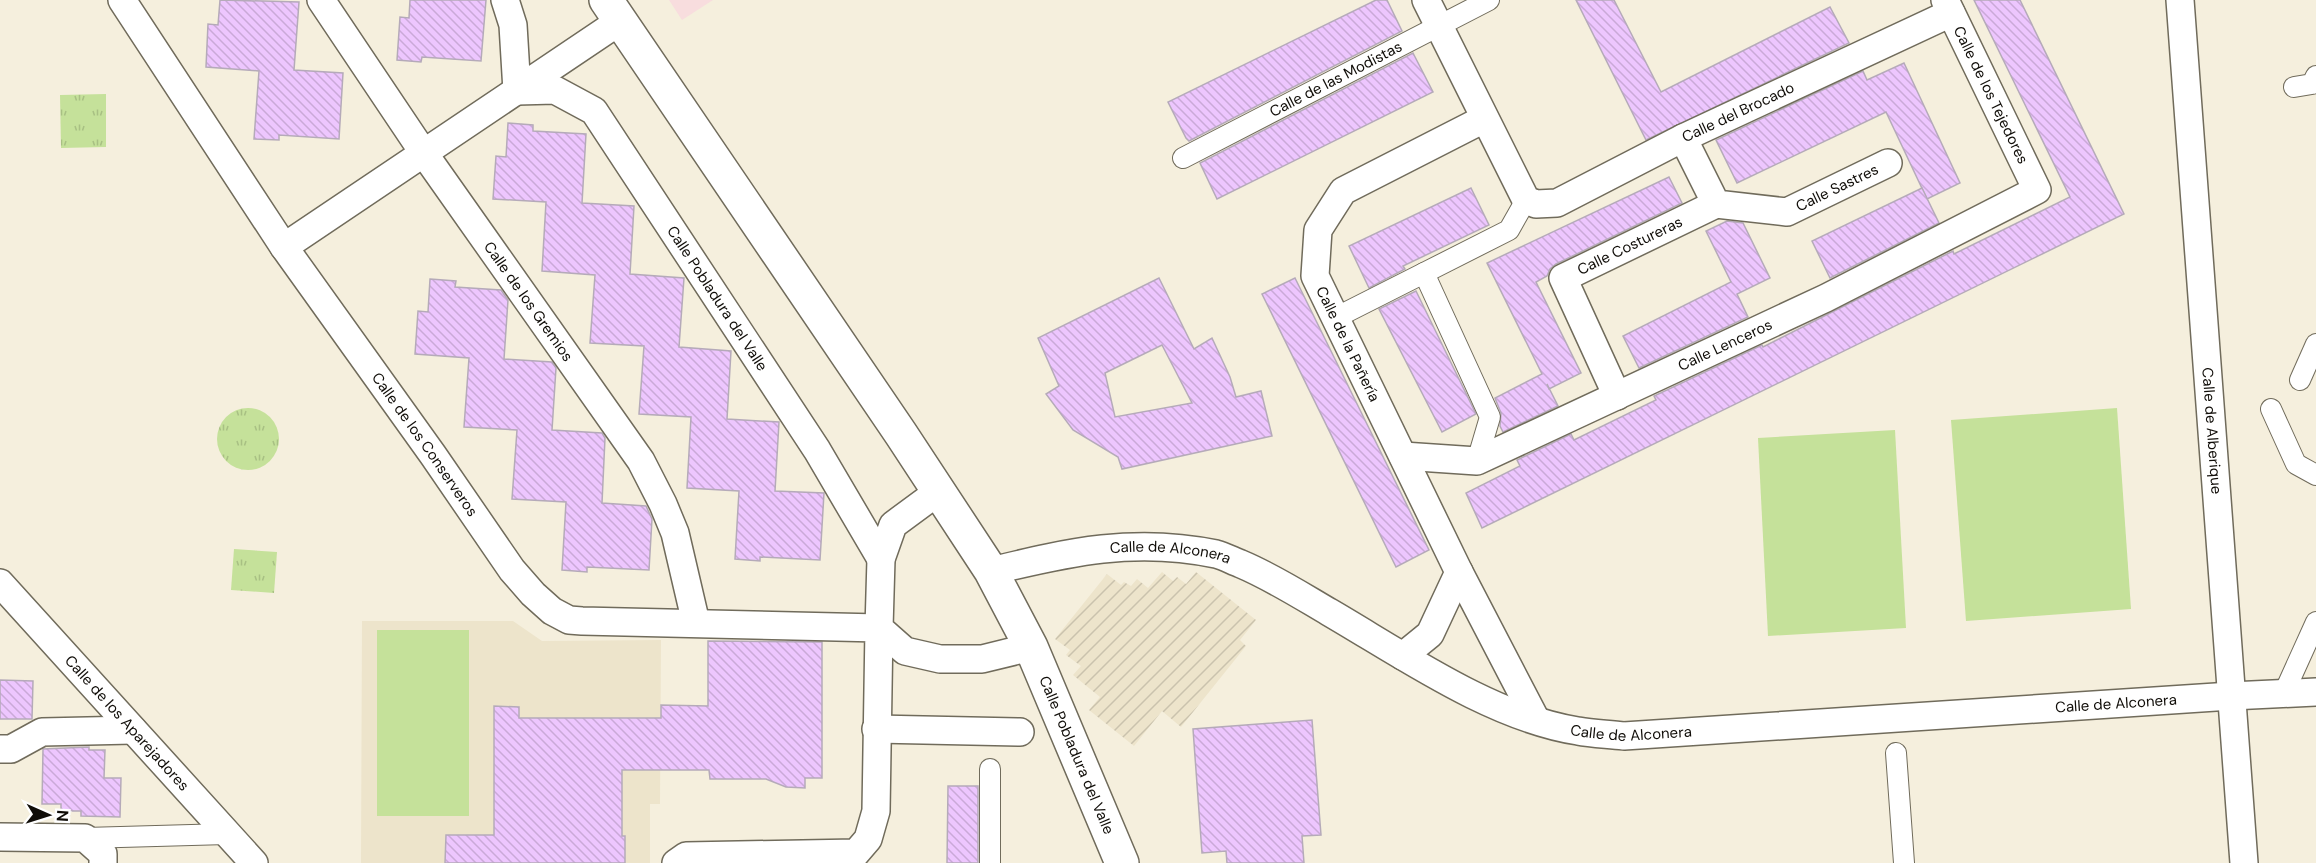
<svg xmlns="http://www.w3.org/2000/svg" width="2316" height="863" font-family="'DM Sans',sans-serif">
  <style>
    .industrial { fill: url(#industrial-furrows) }
    .built { fill: #ede4cb }
    .medical { fill: #f8ddde }
    .grass { fill: #c5e19a }
    .park { fill: url(#park-tufts) }
    .building { fill: url(#building-back-hatch); stroke: #b5aab9; stroke-width: 1.5; fill-rule: evenodd }
    .lines { fill: none; stroke-linecap: round; stroke-linejoin: round }
    .pedestrian-casing { stroke: #706b5b; stroke-width: 22 }
    .minor-casing { stroke: #706b5b; stroke-width: 30 }
    .tertiary-casing { stroke: #706b5b; stroke-width: 36 }
    .pedestrian { stroke: #fff; stroke-width: 20 }
    .minor { stroke: #fff; stroke-width: 27 }
    .tertiary { stroke: #fff; stroke-width: 33 }
    .labels { text-anchor: middle; stroke-width: 5; stroke-linejoin: round; paint-order: stroke }
    .street-label { font-size: 15px; fill: #100d08; stroke: #fff }
  </style>
  <defs>
    <pattern id="industrial-furrows" width="10" height="10" patternUnits="userSpaceOnUse" patternTransform="scale(1.5)"><rect width="10" height="10" fill="#ede4cb"/><path d="M-1 1l2-2M0 10L10 0M9 11l2-2" fill="none" stroke="#cac2ad"/></pattern>
    <pattern id="park-tufts" width="24" height="20" patternUnits="userSpaceOnUse" patternTransform="scale(1.5)"><rect width="24" height="20" fill="#c5e19a"/><path d="M3 7l-1-3M5 7V3M7 7l1-3M15 17l-1-3M17 17v-4M19 17l1-3" fill="none" stroke="#a8c083"/></pattern>
    <pattern id="building-back-hatch" width="6" height="6" patternUnits="userSpaceOnUse" patternTransform="scale(1.5)"><rect width="6" height="6" fill="#edc6fe"/><path d="M-1 5l2 2M0 0l6 6M5-1l2 2" fill="none" stroke="#caa9d8"/></pattern>
  </defs>
  <rect width="100%" height="100%" fill="#f5efdd"/>
  <!-- industrial -->
  <path class="industrial" d="M1162,572l11,9 4,-4 9,7 10,-12 60,48 -16,20 6,6 -65,81 -19,-16 -28,35 -45,-36 11,-13 -27,-22 8,-9 -15,-11 4,-5 -15,-11 52,-65 14,11 3,-3 7,4 6,-7 11,9z"/>
  <!-- built -->
  <path class="built" d="M362,621h151l29,20 119,-1 -1,164h-10v59h-289z"/>
  <!-- medical -->
  <path class="medical" d="M669,0h44l-31,20z"/>
  <!-- grass -->
  <g class="grass">
    <path d="M2117,408l14,201 -165,12 -15,-201z"/>
    <path d="M1895,430l11,198 -138,8 -10,-198z"/>
    <rect x="377" y="630" width="92" height="186"/>
  </g>
  <!-- park -->
  <g class="park">
    <path d="M106,94v53l-45,1 -1,-53z"/>
    <circle cx="248" cy="439" r="31"/>
    <path d="M234,549l43,3 -3,41 -43,-3z"/>
  </g>
  <!-- building -->
  <g class="building">
    <path d="M220,0l79,2 -5,68 49,3 -4,66 -60,-4v5l-25,-1 5,-68 -53,-4 2,-43 10,1z"/>
    <path d="M410,0h76l-5,61 -59,-4 -1,5 -24,-2 3,-43 9,1z"/>
    <path d="M1376,0h11l15,31 -213,110 -3,-3 -18,-36z"/>
    <path d="M1576,0h38l47,92 169,-85 19,36 -203,97z"/>
    <path d="M1974,0h46l104,214 -642,314 -16,-35 54,-27 -3,-6 54,-26 3,6 82,-40 -2,-4 108,-51 1,2 190,-96 1,3 116,-57z"/>
    <path d="M1413,53l20,39 -216,107 -17,-36z"/>
    <path d="M1904,63l56,120 -33,16 -41,-87 -149,71 -21,-43 147,-69 4,9z"/>
    <path d="M508,123l25,2v6l53,3 -4,69 52,3 -4,68 54,4 -5,69 52,4 -4,68 52,3 -4,69 49,2 -4,67 -60,-3v4l-25,-2 4,-68 -52,-3 4,-71 -52,-3 5,-68 -54,-3 5,-68 -53,-4 4,-69 -53,-3 3,-43 10,1z"/>
    <path d="M1669,177l13,26 -126,61 -6,5 -3,7 -11,6 45,91 -32,16 -2,-5 11,22 -55,26 -3,-6 1,-13 -6,-15 47,-24 -55,-111z"/>
    <path d="M1471,188l18,37 -86,41 2,3 -36,19 -20,-42z"/>
    <path d="M1922,188l17,35 -109,55 -18,-37z"/>
    <path d="M1727,221l16,2 27,55 -33,16 11,23 -109,51 -16,-32 108,-54 -25,-51z"/>
    <path d="M1159,278l35,71 18,-11 18,39 6,20 25,-6 11,45 -150,33 -4,-12 -45,-27 -27,-36 13,-8 -21,-48zM1162,345l30,58 -77,14 -10,-44z"/>
    <path d="M1295,278l134,272 -33,17 -134,-273z"/>
    <path d="M430,279l26,2 -1,6 46,3 7,10 -4,59 48,3 4,6 -4,62 50,3 3,5 -3,65 44,3 6,13 -3,51 -62,-3v5l-25,-2 4,-68 -54,-3 5,-69 -53,-3 5,-69 -54,-4 3,-43 10,1z"/>
    <path d="M1416,291l60,123 -34,18 -63,-123z"/>
    <path d="M708,641l114,1v136h-17v10l-19,-1 -20,-8h-56l-1,-9h-87v66h3v27h-180l1,-28h48v-129l25,1v11h142v-13l47,1z"/>
    <path d="M0,680l33,1 -1,38h-32z"/>
    <path d="M1312,720l9,115 -19,1 2,27h-77l-1,-12 -24,2 -9,-124z"/>
    <path d="M89,747v3h16l-1,28h17l-1,39 -39,-1v-5h-20v-7h-19l1,-55z"/>
    <path d="M948,786h30v77h-31z"/>
  </g>
  <g class="lines">
    <defs>
      <g id="pedestrian">
        <path d="M2294,87l18,-3 4,-8"/>
        <path id="s1" d="M1183,158l306,-158"/>
        <path d="M1424,273l85,-43 17,-30"/>
        <path d="M1335,318l89,-45 66,144 -13,44"/>
        <path d="M2300,380l16,-36"/>
        <path d="M2271,409l25,55 20,11"/>
        <path d="M2283,695l33,-73"/>
        <path d="M1896,753l8,110"/>
        <path d="M85,838l142,-4"/>
        <path d="M990,863v-94"/>
      </g>
      <g id="minor">
        <path id="s2" d="M122,0l162,247 149,208 79,115 21,24 19,17 17,9 13,1 297,7 -3,183 -8,28 -12,14 -170,3 -10,7"/>
        <path id="s3" d="M321,0l102,152 218,309 22,43 12,29 21,90"/>
        <path id="s4" d="M505,0l8,25 4,66 38,-1 39,21 223,339 64,109"/>
        <path id="s5" d="M1426,0l100,200 10,4 21,-1 126,-65 268,-125"/>
        <path id="s6" d="M2180,0l64,863"/>
        <path id="s7" d="M1683,138l33,66 71,8 101,-49"/>
        <path d="M284,247l336,-226"/>
        <path id="s8" d="M1617,396l-54,-118 153,-74"/>
        <path id="s9" d="M1403,456l74,5 349,-163 211,-108 -92,-190"/>
        <path d="M939,491l-46,34 -12,34 -2,69 26,23 35,8h42l49,-12"/>
        <path id="s10" d="M991,571c78,-19 144,-34 225,-17 8,2 17,7 25,10 31,13 59,31 88,48 74,43 164,106 249,119 15,3 31,3 46,5l607,-40 85,-4"/>
        <path d="M1459,572l77,148"/>
        <path id="s11" d="M0,583l254,280"/>
        <path d="M1403,656l27,-22 29,-62 -144,-296 3,-46 25,-39 141,-72"/>
        <path d="M876,729l144,3"/>
        <path d="M0,749h11l31,-17 91,-2"/>
        <path d="M0,837l85,1 18,16v9"/>
      </g>
      <g id="tertiary">
        <path id="s12" d="M606,0l295,434 90,137 40,76 91,216"/>
      </g>
    </defs>
    <!-- pedestrian casing -->
    <use href="#pedestrian" class="pedestrian-casing"/>
    <!-- minor casing -->
    <use href="#minor" class="minor-casing"/>
    <!-- tertiary casing -->
    <use href="#tertiary" class="tertiary-casing"/>
    <!-- pedestrian -->
    <use href="#pedestrian" class="pedestrian"/>
    <!-- minor -->
    <use href="#minor" class="minor"/>
    <!-- tertiary -->
    <use href="#tertiary" class="tertiary"/>
  </g>
  <g class="labels">
    <!-- street labels -->
    <g class="street-label">
      <text dy="5" stroke="none"><textPath href="#s1" startOffset="172">Calle de las Modistas</textPath></text>
      <text transform="translate(1991 95) rotate(64)" y="5">Calle de los Tejedores</text>
      <text dy="5" stroke="none"><textPath href="#s5" startOffset="458">Calle del Brocado</textPath></text>
      <text dy="5" stroke="none"><textPath href="#s7" startOffset="201">Calle Sastres</textPath></text>
      <text dy="5" stroke="none"><textPath href="#s8" startOffset="204">Calle Costureras</textPath></text>
      <text dy="5" stroke="none"><textPath href="#s4" startOffset="399">Calle Pobladura del Valle</textPath></text>
      <text dy="5" stroke="none"><textPath href="#s3" startOffset="366">Calle de los Gremios</textPath></text>
      <text transform="translate(1348 344) rotate(64)" y="5">Calle de la Pañería</text>
      <text dy="5" stroke="none"><textPath href="#s9" startOffset="348">Calle Lenceros</textPath></text>
      <text dy="5" stroke="none"><textPath href="#s6" startOffset="432">Calle de Alberique</textPath></text>
      <text dy="5" stroke="none"><textPath href="#s2" startOffset="538">Calle de los Conserveros</textPath></text>
      <text dy="5" stroke="none"><textPath href="#s10" startOffset="182">Calle de Alconera</textPath></text>
      <text dy="5" stroke="none"><textPath href="#s10" startOffset="1172">Calle de Alconera</textPath></text>
      <text dy="5" stroke="none"><textPath href="#s11" startOffset="189">Calle de los Aparejadores</textPath></text>
      <text dy="5" stroke="none"><textPath href="#s10" startOffset="686">Calle de Alconera</textPath></text>
      <text dy="5" stroke="none"><textPath href="#s12" startOffset="892">Calle Pobladura del Valle</textPath></text>
    </g>
  </g>
  <!-- north arrow -->
  <g transform="translate(48 815) rotate(93)" stroke="#ffffff" stroke-width="4.5" paint-order="stroke">
  <path d="M0-4.5L10 22L0 15L-10 22Z" fill="#100d08"/>
  <text y="-9" font-size="16" font-weight="bold" text-anchor="middle" fill="#100d08">N</text>
  </g>
</svg>
